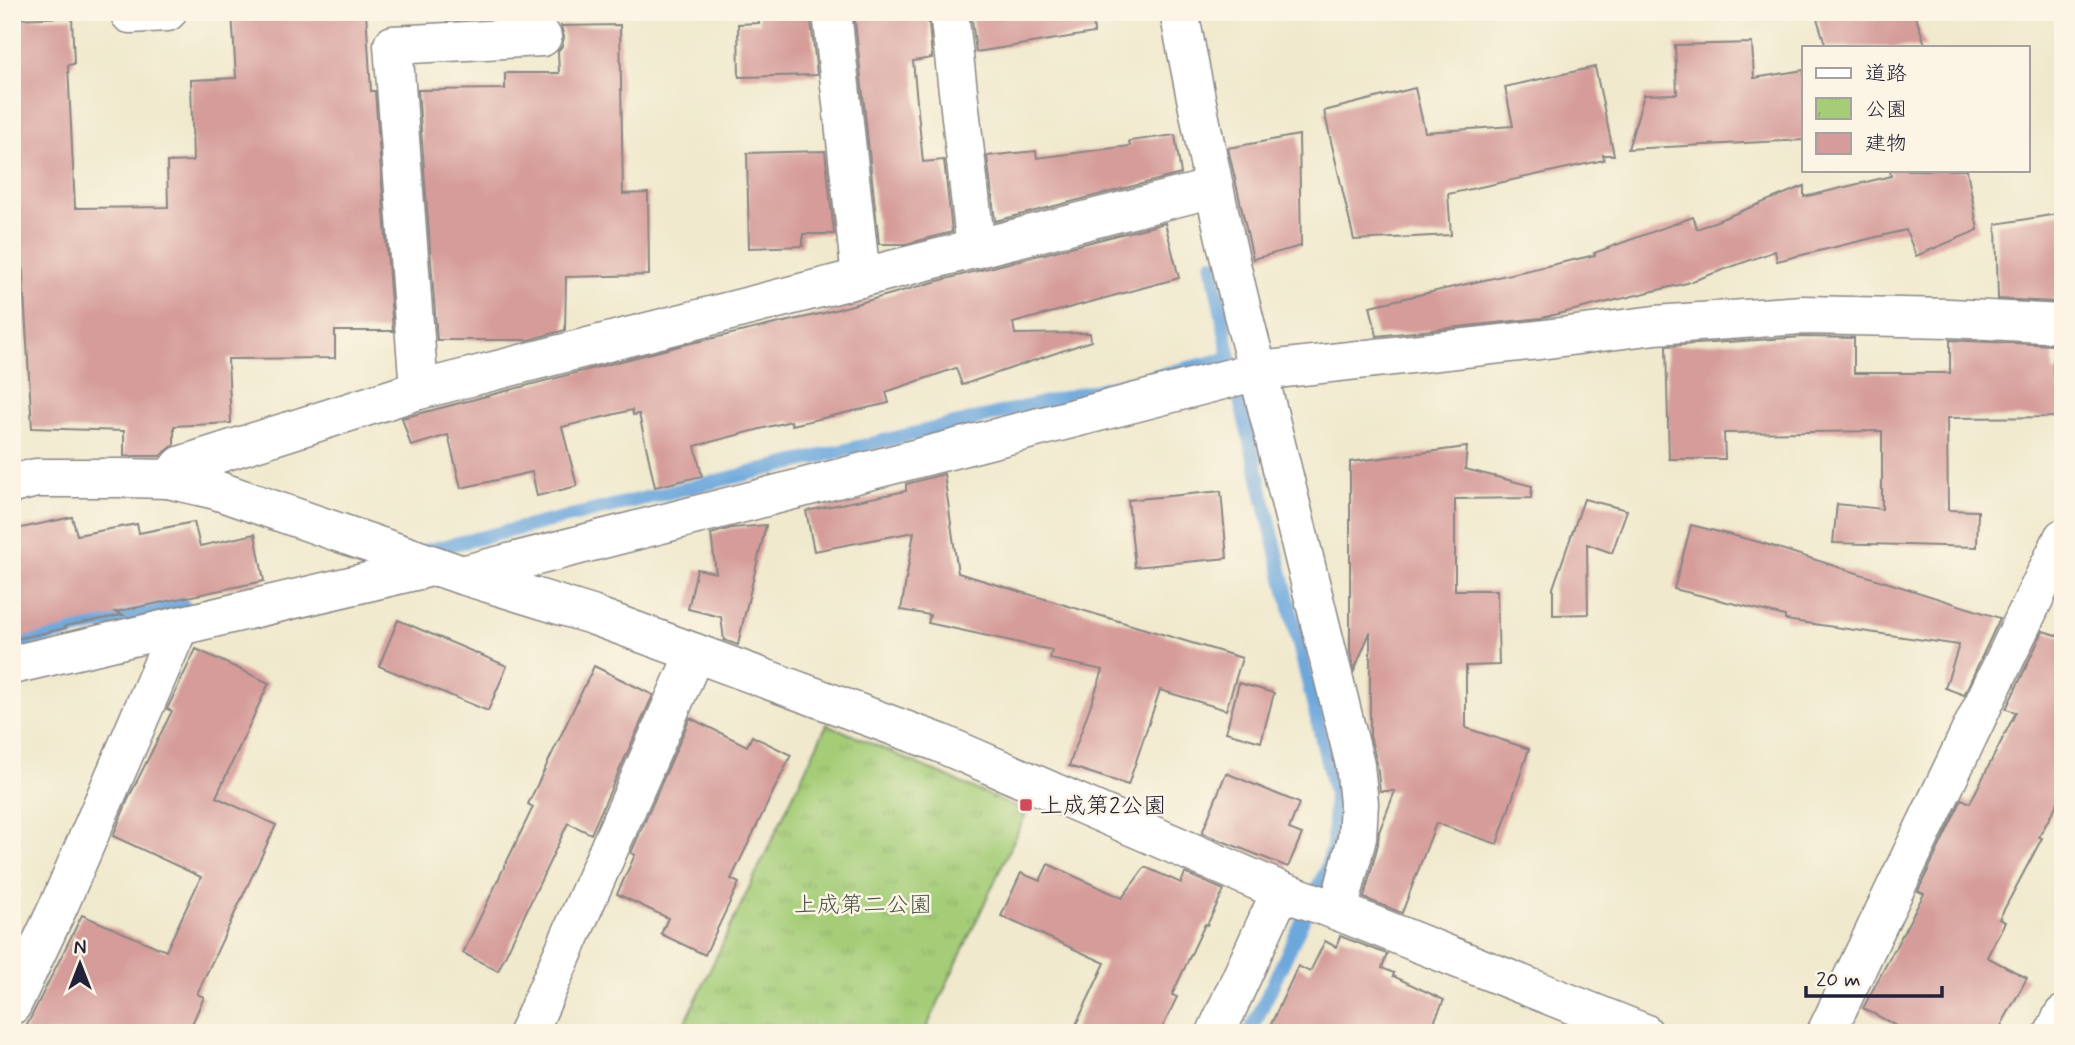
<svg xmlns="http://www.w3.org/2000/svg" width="2075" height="1045" font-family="Mynerve,'Klee One',sans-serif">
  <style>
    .park { fill: url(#park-tufts); stroke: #64785a; stroke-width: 2 }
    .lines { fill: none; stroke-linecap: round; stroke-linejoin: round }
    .stream { stroke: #6da8dd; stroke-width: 14 }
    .building { fill: #d59c9a }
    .street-casing { stroke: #898684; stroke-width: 41 }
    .street { stroke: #fff; stroke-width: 38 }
    .poi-dot { fill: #d1495b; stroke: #fcf5e5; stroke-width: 2.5 }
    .labels { text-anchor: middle; stroke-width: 5; stroke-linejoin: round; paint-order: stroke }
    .poi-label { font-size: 23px; fill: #22223b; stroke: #fcf5e5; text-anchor: start }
    .park-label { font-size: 23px; fill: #49554d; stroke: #fcf5e5 }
  </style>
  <defs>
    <pattern id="park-tufts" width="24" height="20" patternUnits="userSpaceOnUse" patternTransform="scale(1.75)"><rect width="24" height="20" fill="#a5cd78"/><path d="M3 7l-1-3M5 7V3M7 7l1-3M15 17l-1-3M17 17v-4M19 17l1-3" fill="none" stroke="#8eb069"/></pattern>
  </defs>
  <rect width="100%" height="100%" fill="#fcf5e5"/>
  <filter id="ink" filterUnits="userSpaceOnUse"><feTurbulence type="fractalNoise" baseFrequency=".0143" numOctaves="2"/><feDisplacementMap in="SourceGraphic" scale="14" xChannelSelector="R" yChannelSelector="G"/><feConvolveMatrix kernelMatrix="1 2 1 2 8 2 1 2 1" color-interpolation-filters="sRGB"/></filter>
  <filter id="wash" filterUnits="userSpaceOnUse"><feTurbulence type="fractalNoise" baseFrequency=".00686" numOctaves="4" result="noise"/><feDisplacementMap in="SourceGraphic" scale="28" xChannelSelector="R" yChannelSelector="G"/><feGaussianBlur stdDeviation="1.57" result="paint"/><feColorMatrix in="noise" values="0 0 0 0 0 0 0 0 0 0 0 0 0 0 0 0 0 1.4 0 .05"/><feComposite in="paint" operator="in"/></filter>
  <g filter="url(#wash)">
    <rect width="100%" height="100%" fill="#f0e9cd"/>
    <!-- park -->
    <path class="park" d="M827,724l200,88 -103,221h-244z"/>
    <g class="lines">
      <!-- stream -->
      <g class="stream">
        <path d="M1212,264l18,94 105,436 -2,53 -8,26 -75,160"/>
        <path d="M425,551l805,-193"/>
        <path d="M12,644l171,-39"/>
      </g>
    </g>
    <g id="blocks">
      <!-- building -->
      <g class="building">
        <path d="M232,12h134l5,79h4l18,240h-58v27l-107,1 3,64 -57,3v19l-14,11h-36v-25l-92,-3 -10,-169h-10v-240l60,-2 2,47 -6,1 7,143 93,-1 -1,-45 26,-1 -2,-81 45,-2z"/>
        <path d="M758,12h52l7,63 -78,2 -1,-53 21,-1z"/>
        <path d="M854,12h74l4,46 -19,3 10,101 21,-2 8,72 -46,12h-27z"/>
        <path d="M971,12h122l1,21 -118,19z"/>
        <path d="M1815,12h99l12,35h-100z"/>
        <path d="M620,25l3,169 25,-1 1,82 -83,2 -1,53 -37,10h-91l-19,-250 87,-1v-16h54l-1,-22 4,-5 2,-9 -3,-11z"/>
        <path d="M1752,43l2,35 50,-8v70l-176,9 16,-54 33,-1 -2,-49z"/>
        <path d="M1595,67l19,88h-11l1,5 -156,34 3,41 -97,5 -30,-129 91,-23 10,44 88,-6 -8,-39z"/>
        <path d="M1175,135l6,39 -186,47 -8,-65 49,-5 1,7 93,-12 -1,-5z"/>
        <path d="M1299,135l2,111 -48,13 -25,-111z"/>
        <path d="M825,151l9,83h-31v12l-54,2 -2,-95z"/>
        <path d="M1890,170h77l11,60 -62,26 -10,-26 -129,31 -2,-10 -88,32 -146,35 -164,18 -7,-30 225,-51 -1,-2 99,-36 4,12 107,-43v11l87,-21z"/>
        <path d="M2063,213v83h-10v6l-55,-3 -2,-75z"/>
        <path d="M1165,223l14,55 -166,45 2,11 75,-1 1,8 -129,44 -6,-17 -70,24 3,11 -97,22 -1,-4 -96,25 7,30 -47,11 -16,-73 -6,1 -1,-5 -70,17 15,59 -40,10 -5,-24 -71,16 -13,-53 -37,11 -9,-28 281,-73 141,-32 110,-31z"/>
        <path d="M1803,337l51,1v35h96v-33l103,5v27h9l1,45 -116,1 1,92 30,1 -1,36 -144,-4 4,-39 45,5v-78l-158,2 1,26h-56l-3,-113z"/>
        <path d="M1467,447l-2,22 67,17 -1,12 -76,1v91h42l2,75 -33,1v62l63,21 -32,95 -61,-21 -34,90 -38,-15 14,-54 1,-12 16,-41h-15l-3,-28 -7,-27v-104l-16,39 -4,-19v-190z"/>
        <path d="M944,474l14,99 284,85 -16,52 -66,-20 -32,95 -59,-19 34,-96 -53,-11 2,-9 -124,-27 2,-8 -29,-5 13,-78 -100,19 -8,-40 100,-20v-7z"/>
        <path d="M1221,491l6,67 -92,9 -7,-67z"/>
        <path d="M1584,499l43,11 -15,43 -25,-9 1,70 -35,1v-27z"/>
        <path d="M72,517l5,18 60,-11 2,9 55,-11 6,24 55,-12 9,47 -149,31 8,3 -58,11 1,2 -54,12v-110z"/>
        <path d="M766,525l-23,97 -5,23 -14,-5 -3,-23 -33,-8 9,-40 19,4 -5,-39 21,-6z"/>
        <path d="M1691,525l68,17 241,76 -36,77 -19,-7 14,-43 -174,-25v-4l-111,-27z"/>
        <path d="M398,620l109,46 -19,45 -109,-45z"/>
        <path d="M2043,631l20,6v156l-24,44 3,1 -43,81 6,3 -18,35 40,21 -30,55h-87l-47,-25 61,-114 -6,-3 44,-92 8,4 46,-91 -10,-3z"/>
        <path d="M196,649l73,34 -53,114 60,28 -79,169 7,3 -16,36h-165l59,-118 84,36 35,-74 -88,-41 16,-39 43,-86 -5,-2z"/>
        <path d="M594,666l59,29 -62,139 -23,-11 -70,148 -35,-18 70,-146 -5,-3z"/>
        <path d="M1239,683l35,10 -13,49 -35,-10z"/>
        <path d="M690,718l57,28 5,-10 39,19 -60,124 8,4 -34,72 -44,-21 7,-16 -51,-24 18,-39 -4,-2z"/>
        <path d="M1226,773l73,30 -10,26 13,5 -14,33 -86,-34z"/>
        <path d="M1048,864l74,34 23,-31 36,16 4,-10 39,17 -17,35 -2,-1 -33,71 5,2 -17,36h-88l33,-70 -104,-47 20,-43 19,8z"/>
        <path d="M1340,936l47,18 -5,14 12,5 -1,3 51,24 -15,33h-162l31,-67 12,6 15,-31 11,6z"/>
      </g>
    </g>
  </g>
  <g filter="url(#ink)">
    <use href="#blocks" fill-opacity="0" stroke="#898684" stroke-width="2"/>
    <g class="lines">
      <defs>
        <g id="street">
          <path d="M832,12l29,266"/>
          <path d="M949,12l27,237"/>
          <path d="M1179,12c24,120 46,241 79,359l97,394 4,38 -2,35 -19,73"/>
          <path d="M130,14l37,-2"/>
          <path d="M419,390l-26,-345 149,-8"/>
          <path d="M168,479l14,-14 237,-75 795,-202"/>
          <path d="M12,484l24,-6h88l44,1 48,11 246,85 130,40 348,128 341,148 57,20 306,122"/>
          <path d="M462,575l796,-204 280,-31 117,-15 147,-10 148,3 113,6"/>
          <path d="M12,665l424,-99"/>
          <path d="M12,1005l48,-102 119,-277"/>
          <path d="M528,1033l167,-380"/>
          <path d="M1216,1033l65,-142"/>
          <path d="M1826,1033l237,-495"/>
          <path d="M2054,1033l9,-18"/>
        </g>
      </defs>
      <!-- street casing -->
      <use href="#street" class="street-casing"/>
      <!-- street -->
      <use href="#street" class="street"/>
    </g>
  </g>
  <!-- markers -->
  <rect class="poi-dot" x="1019" y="798" width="14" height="14" rx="3.5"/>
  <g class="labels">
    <!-- poi labels -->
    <g class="poi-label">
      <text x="1040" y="813">上成第2公園</text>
    </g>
    <!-- park labels -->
    <g class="park-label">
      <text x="863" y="912">上成第二公園</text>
    </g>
  </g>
  <!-- margin -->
  <rect width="2075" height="1045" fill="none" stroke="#fcf5e5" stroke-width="42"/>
  <!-- legend -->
  <rect x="1802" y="46" width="228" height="126" fill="#fcf5e5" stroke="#a5a1a1" stroke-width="2"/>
  <rect x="1816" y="68" width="35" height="10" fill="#ffffff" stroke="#a5a1a1" stroke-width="2"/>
  <text x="1865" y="80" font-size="21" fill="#22223b">道路</text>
  <rect x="1816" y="98" width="35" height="21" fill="url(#park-tufts)" stroke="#a5a1a1" stroke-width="2"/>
  <text x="1865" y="116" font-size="21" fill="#22223b">公園</text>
  <rect x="1816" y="133" width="35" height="21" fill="#d59c9a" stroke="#a5a1a1" stroke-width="2"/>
  <text x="1865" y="150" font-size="21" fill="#22223b">建物</text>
  <!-- north arrow -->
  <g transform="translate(80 964)" stroke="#fcf5e5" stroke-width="5" paint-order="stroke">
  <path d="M0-5L12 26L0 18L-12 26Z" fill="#22223b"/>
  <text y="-10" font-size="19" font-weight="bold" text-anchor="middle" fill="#22223b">N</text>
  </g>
  <!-- scale -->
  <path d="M1806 986v10h136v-10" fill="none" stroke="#22223b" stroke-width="3.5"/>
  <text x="1816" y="986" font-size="21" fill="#22223b" stroke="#fcf5e5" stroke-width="5" paint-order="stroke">20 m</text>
</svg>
